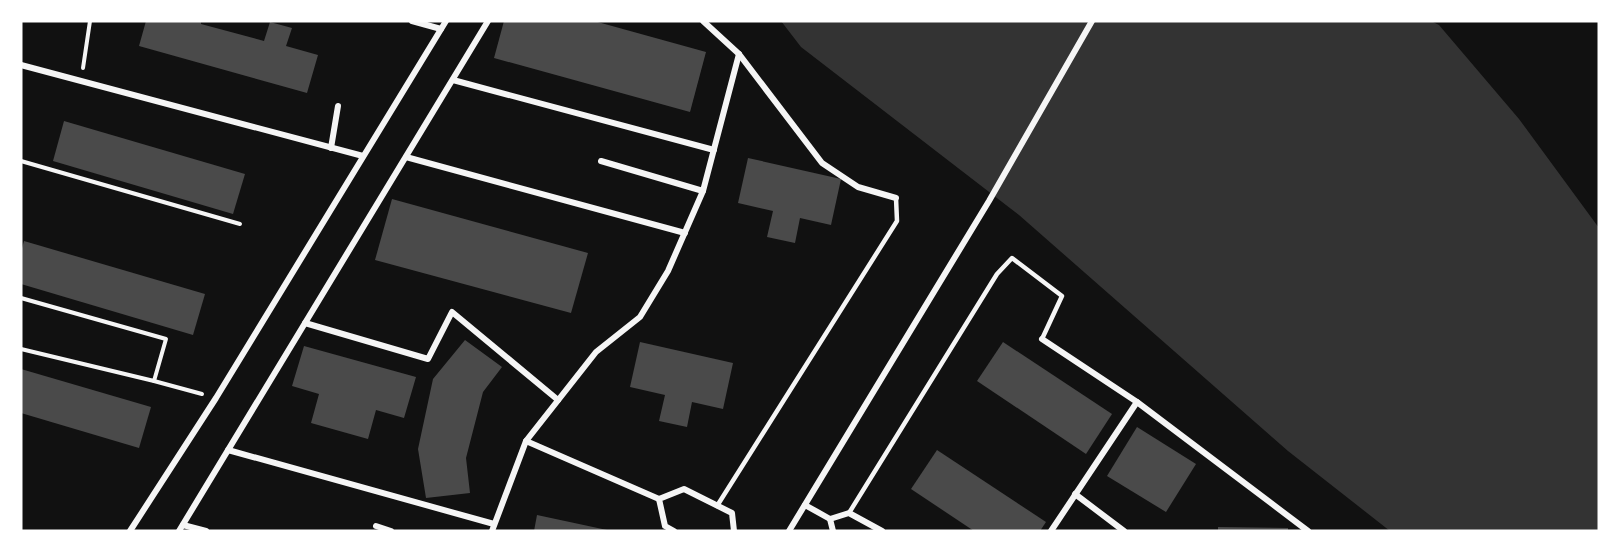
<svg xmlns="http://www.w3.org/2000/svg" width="1620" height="552" font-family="'Titillium Web',sans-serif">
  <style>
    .water { fill: #333 }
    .building { fill: #4a4a4a }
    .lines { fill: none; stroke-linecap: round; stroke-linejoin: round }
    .path { stroke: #f5f5f5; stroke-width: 4 }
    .service { stroke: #f5f5f5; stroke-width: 4.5 }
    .minor { stroke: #f5f5f5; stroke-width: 6 }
  </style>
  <rect width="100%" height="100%" fill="#111"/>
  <!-- water -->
  <path class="water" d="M781,21h650l8,4 80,94 80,109v303h-209l-102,-80 -269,-236 -218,-168z"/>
  <!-- building -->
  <g class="building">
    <path d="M146,21h55v3l63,17 6,-19 22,6 -6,18 32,9 -11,38 -168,-47z"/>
    <path d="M504,21h90l112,31 -16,60 -196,-54z"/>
    <path d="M64,121l181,53 -12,40 -180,-53z"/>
    <path d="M748,158l93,21 -10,46 -31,-7 -5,25 -28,-6 6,-26 -35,-8z"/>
    <path d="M392,199l196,54 -17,60 -196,-53z"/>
    <path d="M24,241l181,53 -12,41 -172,-51v-32z"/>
    <path d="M465,340l37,27 -19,25 -17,66 4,35 -44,5 -8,-49 15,-70z"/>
    <path d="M640,342l93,21 -10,46 -31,-7 -5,25 -28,-6 6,-26 -35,-8z"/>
    <path d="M1003,342l109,72 -26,40 -109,-73z"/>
    <path d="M304,346l112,31 -12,41 -28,-8 -8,29 -57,-16 8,-29 -27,-8z"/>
    <path d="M21,369l130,38 -12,41 -118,-35z"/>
    <path d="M1137,427l59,37 -30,48 -59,-36z"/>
    <path d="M937,450l109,72 -6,9h-66l-63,-42z"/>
    <path d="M537,515l70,15v1h-73z"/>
    <path d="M1218,527l70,1v3h-70z"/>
  </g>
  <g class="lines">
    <!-- path -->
    <g class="path">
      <path d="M83,68l7,-47"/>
      <path d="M21,161l219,63"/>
      <path d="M21,298l145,41 -12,42 -133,-32"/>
      <path d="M154,381l48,13"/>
    </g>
    <!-- service -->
    <g class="service">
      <path d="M717,506l180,-285 -1,-23"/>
      <path d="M849,513l148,-239 15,-16 50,38 -20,43"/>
    </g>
    <!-- minor -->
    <g class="minor">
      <path d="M412,21l29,8"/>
      <path d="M703,21l36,33 83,109 36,24 38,11"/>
      <path d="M21,65l342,91"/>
      <path d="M453,80l261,70"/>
      <path d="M331,148l7,-42"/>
      <path d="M406,157l279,76"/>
      <path d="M601,161l102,30"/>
      <path d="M305,323l123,36 24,-47 106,88"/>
      <path d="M1042,339l95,63 171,129"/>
      <path d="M526,441l133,58"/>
      <path d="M228,450l266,74"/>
      <path d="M1075,494l49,37"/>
      <path d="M805,505l25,14"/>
      <path d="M183,525l23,6"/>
      <path d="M376,526l15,5"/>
      <path d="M130,531l86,-133 230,-377"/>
      <path d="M179,531l309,-510"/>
      <path d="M492,531l34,-90 70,-89 44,-35 28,-46 35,-80 36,-137"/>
      <path d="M674,531l-9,-5 -6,-27 25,-10 48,24 2,18"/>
      <path d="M789,531l200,-330 103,-180"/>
      <path d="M833,531l-3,-12 19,-6 33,18"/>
      <path d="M1051,531l86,-129"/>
    </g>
  </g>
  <!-- border -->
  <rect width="1620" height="552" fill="none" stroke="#ffffff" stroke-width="45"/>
</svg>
